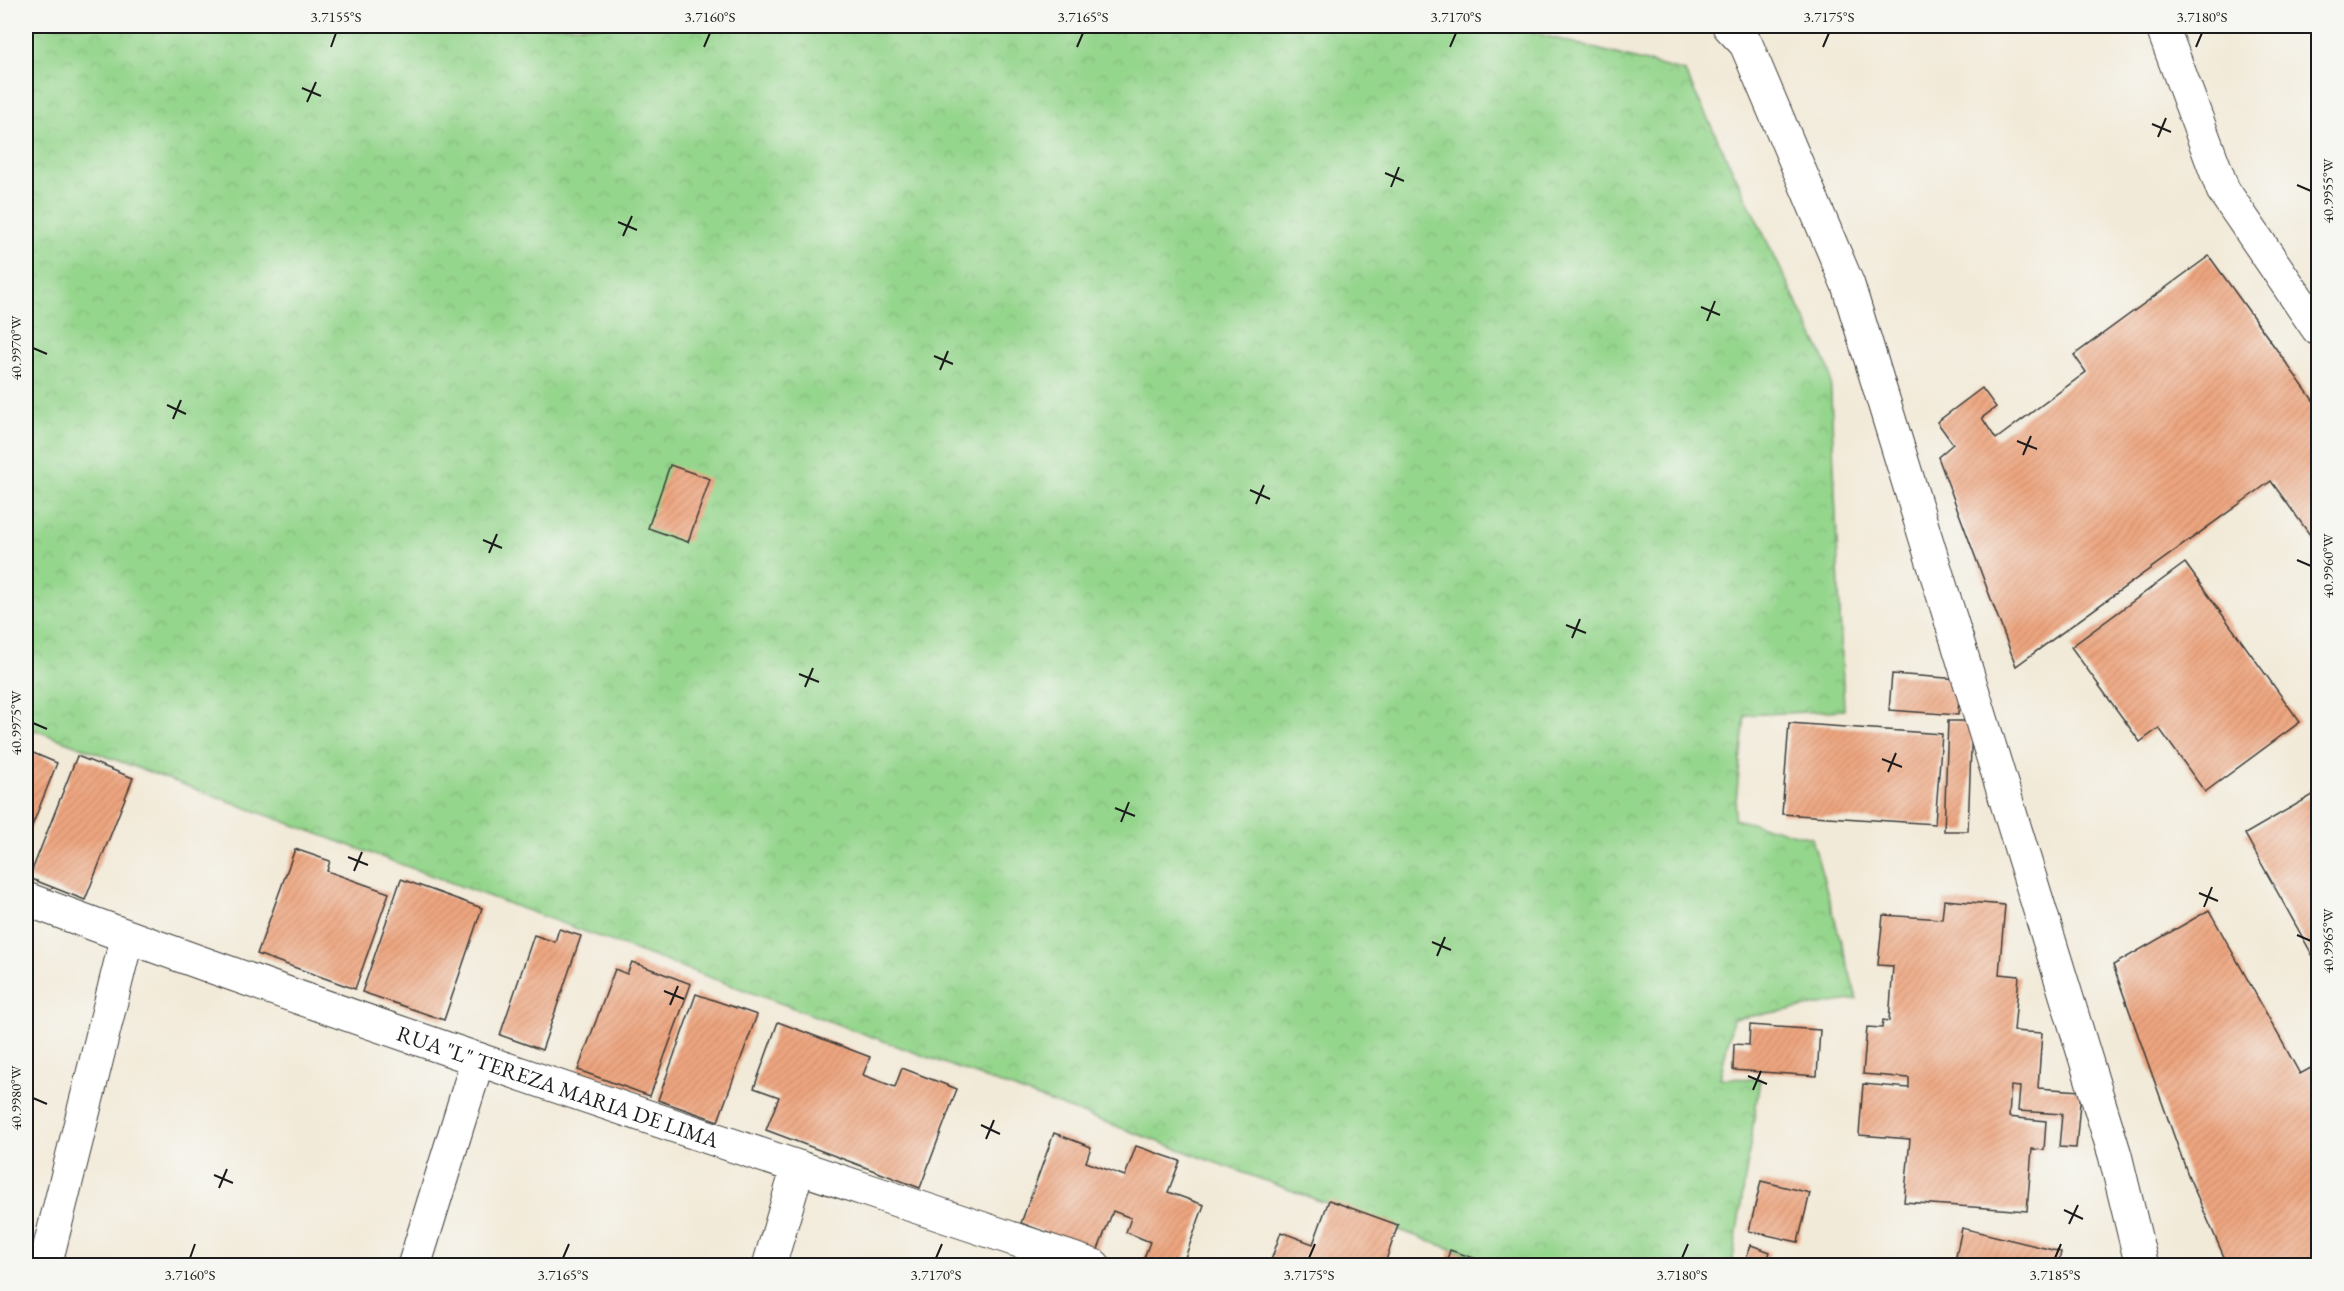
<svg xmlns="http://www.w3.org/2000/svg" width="2344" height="1291" font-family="'EB Garamond',serif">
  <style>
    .park { fill: url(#park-crowns); stroke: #587954; stroke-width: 1.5 }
    .building { fill: url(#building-hatch) }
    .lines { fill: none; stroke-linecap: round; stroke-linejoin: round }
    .street-casing { stroke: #3c3b38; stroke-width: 35 }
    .street { stroke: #fff; stroke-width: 33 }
    .ticks { fill: none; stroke: #1c1c1c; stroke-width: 2 }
    .labels { text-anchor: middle; stroke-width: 6; stroke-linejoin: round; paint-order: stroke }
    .street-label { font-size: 22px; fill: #1c1c1c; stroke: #f6f6f2 }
    .neatline { fill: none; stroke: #1c1c1c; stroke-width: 2 }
    .ticks-label { font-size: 15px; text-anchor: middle; fill: #1c1c1c }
  </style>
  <defs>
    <pattern id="park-crowns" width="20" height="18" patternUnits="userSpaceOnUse" patternTransform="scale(1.5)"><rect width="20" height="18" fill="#95d68d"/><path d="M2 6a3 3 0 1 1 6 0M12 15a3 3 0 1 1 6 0" fill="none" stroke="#80b779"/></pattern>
    <pattern id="building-hatch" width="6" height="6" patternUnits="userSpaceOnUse" patternTransform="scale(1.5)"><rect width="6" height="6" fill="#eda57f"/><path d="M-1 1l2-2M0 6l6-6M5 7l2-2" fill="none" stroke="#cb8d6d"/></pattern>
  </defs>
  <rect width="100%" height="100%" fill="#f6f6f2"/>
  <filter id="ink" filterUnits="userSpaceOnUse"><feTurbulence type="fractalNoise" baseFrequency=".0167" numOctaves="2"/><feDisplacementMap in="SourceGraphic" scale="12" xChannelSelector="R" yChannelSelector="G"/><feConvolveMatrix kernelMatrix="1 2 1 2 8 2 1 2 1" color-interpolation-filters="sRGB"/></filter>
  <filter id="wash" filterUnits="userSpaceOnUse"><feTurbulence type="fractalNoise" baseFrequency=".008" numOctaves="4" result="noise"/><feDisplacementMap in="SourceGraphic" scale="24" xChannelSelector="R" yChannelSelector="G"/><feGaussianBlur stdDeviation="1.35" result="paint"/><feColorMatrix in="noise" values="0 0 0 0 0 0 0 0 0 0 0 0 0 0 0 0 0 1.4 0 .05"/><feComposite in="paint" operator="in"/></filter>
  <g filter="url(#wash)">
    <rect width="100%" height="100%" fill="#f2ead8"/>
    <!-- park -->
    <path class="park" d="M26,26h1482l177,46 145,299 14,339 -99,5 -11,104 78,19 45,161 -124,20 -13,59 40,1 -28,186h-237l-1469,-538z"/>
    <g id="blocks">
      <!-- building -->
      <g class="building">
        <path d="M2209,256l109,151v139l-47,-65 -255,185 -78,-209 15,-13 -16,-22 45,-34 14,19 -14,11 14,21 90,-67 -12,-17z"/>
        <path d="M670,465l40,14 -22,63 -40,-14z"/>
        <path d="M2185,563l115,159 -95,70 -46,-64 -19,14 -69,-95z"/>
        <path d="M1892,674l68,5 -2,36 -69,-5z"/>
        <path d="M1948,721h24l-4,110h-24z"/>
        <path d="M1789,723l153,11 -7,90 -153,-10z"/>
        <path d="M26,750l31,13 -31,78z"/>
        <path d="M77,756l56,22 -48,122 -56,-22z"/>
        <path d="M2318,792v173l-73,-131z"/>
        <path d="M295,849l35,12 -3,10 62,22 -34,96 -98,-35z"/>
        <path d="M401,879l81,29 -38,112 -82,-28z"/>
        <path d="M1944,900l61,5 -6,69 20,2 -5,55 28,2 -4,55 43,3 -5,57 -17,-1 3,-33 -44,-3 2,-24 -9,-1 -2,31 37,4 -2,29 -12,-1 -5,62 -123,-9 6,-63 -51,-4 4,-51 46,4v-10l-46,-4 4,-47 15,1 1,-8 6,1 4,-55 -15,-1 5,-50 59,4z"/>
        <path d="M2209,910l91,164 18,-10v202h-90l-40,-91 -75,-210z"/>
        <path d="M559,929l22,7 -39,114 -42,-15 34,-100 21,7z"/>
        <path d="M632,962l59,22 -41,112 -72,-26 37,-101 12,5z"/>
        <path d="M696,994l61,21 -39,106 -60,-21z"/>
        <path d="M778,1022l92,35 -7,18 32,12 7,-19 55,21 -37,99 -154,-58 13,-33 -25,-9z"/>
        <path d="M1750,1025l70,5 -3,46 -84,-6 1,-26 15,1z"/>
        <path d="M1054,1133l37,14 -5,15 39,14 11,-30 44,15 -12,31 36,13 -22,61h-41l9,-24 -24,-10 5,-14 -18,-7 -16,41 -76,-29z"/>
        <path d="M1761,1181l49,12 -12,49 -49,-11z"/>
        <path d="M1329,1200l69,25 -14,41h-115l12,-34 32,12z"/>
        <path d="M1962,1228l99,24 -3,14h-104z"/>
        <path d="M1751,1245l19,7 -5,14 -20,-5z"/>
        <path d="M1450,1250l44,15v1h-49z"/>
      </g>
    </g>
  </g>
  <g filter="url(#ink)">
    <use href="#blocks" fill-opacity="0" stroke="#3c3b38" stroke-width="1.5"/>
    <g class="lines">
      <defs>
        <g id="street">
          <path d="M1729,26l17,18 102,241 267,870 27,111"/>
          <path d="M2162,26l61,164 95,139"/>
          <path id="s1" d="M26,899c352,131 711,247 1068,367"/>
          <path d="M45,1266l82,-329"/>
          <path d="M414,1266l64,-207"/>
          <path d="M769,1266l29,-99"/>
        </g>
      </defs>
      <!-- street casing -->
      <use href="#street" class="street-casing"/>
      <!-- street -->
      <use href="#street" class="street"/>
    </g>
  </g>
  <!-- ticks -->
  <path class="ticks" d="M331,47l5,-14M704,47l6,-14M1077,47l6,-14M1450,47l6,-14M1823,47l6,-14M2196,47l6,-14M302,88l19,8M307,102l9,-20M2152,124l19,8M2158,137l8,-19M1385,173l19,8M2297,185l14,6M1391,187l8,-20M618,222l19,8M623,236l9,-20M1701,307l19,8M1707,321l8,-20M33,348l14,6M934,356l19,8M940,370l8,-19M167,405l19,9M173,419l8,-19M2017,441l20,8M2023,455l8,-19M1250,490l20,9M1256,504l8,-19M483,540l19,8M489,553l8,-19M2297,560l14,6M1566,625l20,8M1572,638l8,-19M799,674l20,8M805,687l8,-19M33,723l14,6M1882,759l20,8M1888,772l8,-19M1115,808l20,8M1121,822l8,-20M348,857l20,8M354,871l8,-19M2199,893l19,8M2204,907l8,-20M2297,935l14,6M1432,942l19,8M1437,956l8,-19M664,991l20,8M670,1005l8,-19M1748,1076l19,8M1753,1090l8,-19M33,1098l14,6M981,1125l19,9M986,1139l8,-19M214,1175l19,8M219,1188l8,-19M2064,1210l19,9M2069,1224l9,-19M190,1258l5,-14M563,1258l6,-14M936,1258l6,-14M1309,1258l6,-14M1682,1258l6,-14M2055,1258l6,-14"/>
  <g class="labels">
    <!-- street labels -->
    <g class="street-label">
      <text dy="8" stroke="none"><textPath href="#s1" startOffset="564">RUA "L" TEREZA MARIA DE LIMA</textPath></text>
    </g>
  </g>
  <!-- margin -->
  <rect width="2344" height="1291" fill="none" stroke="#f6f6f2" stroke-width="66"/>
  <rect x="33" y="33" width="2278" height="1225" class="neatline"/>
  <g class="ticks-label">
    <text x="336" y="22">3.7155°S</text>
    <text x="710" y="22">3.7160°S</text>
    <text x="1083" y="22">3.7165°S</text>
    <text x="1456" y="22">3.7170°S</text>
    <text x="1829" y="22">3.7175°S</text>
    <text x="2202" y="22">3.7180°S</text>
    <text transform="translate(2328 191) rotate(-90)" y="5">40.9955°W</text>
    <text transform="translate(16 348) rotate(-90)" y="5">40.9970°W</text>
    <text transform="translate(2328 566) rotate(-90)" y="5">40.9960°W</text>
    <text transform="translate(16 723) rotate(-90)" y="5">40.9975°W</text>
    <text transform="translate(2328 941) rotate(-90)" y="5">40.9965°W</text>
    <text transform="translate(16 1098) rotate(-90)" y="5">40.9980°W</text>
    <text x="190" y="1280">3.7160°S</text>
    <text x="563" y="1280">3.7165°S</text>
    <text x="936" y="1280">3.7170°S</text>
    <text x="1309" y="1280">3.7175°S</text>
    <text x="1682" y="1280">3.7180°S</text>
    <text x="2055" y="1280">3.7185°S</text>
  </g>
</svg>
